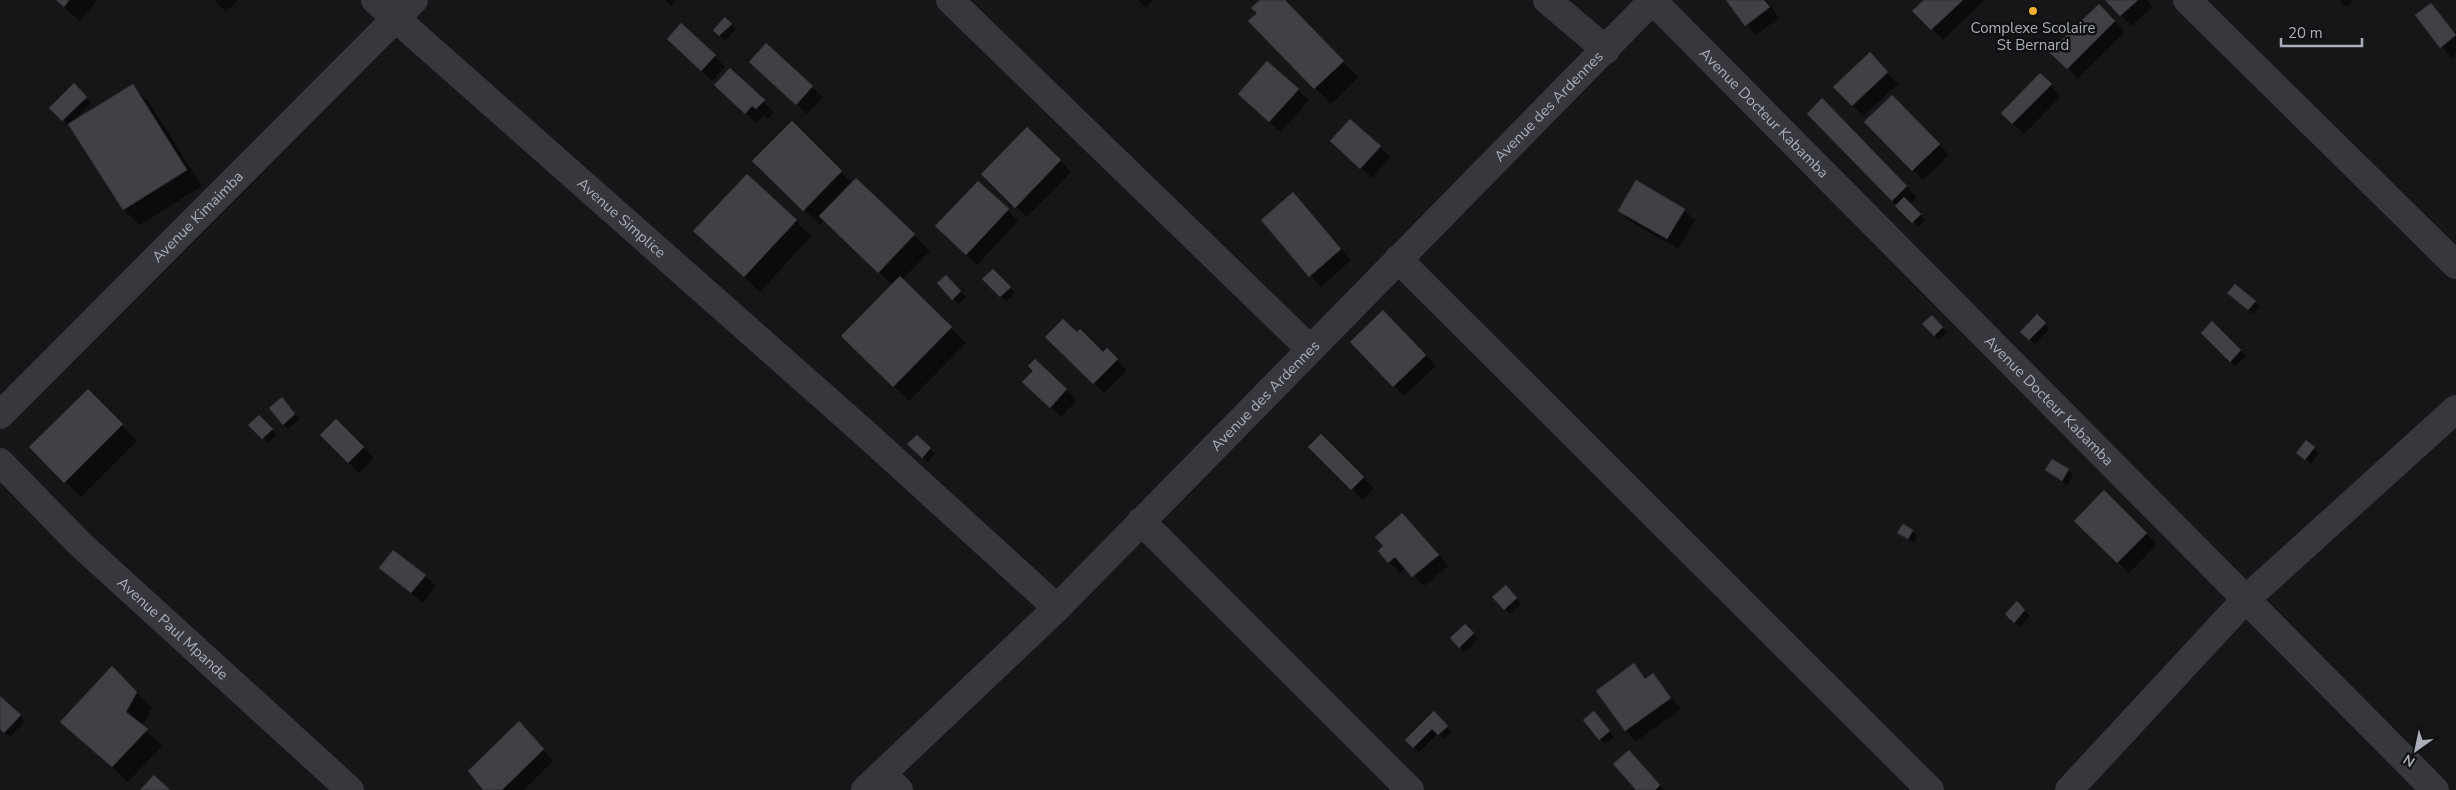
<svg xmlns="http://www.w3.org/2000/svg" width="2456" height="790" font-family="'Nunito Sans',sans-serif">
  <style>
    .shadow { fill: #0007 }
    .building { fill: #404145; stroke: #303034 }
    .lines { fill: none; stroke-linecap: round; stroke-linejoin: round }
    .street { stroke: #37383d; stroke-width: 28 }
    .poi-dot { fill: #f2b134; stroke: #111113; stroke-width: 2 }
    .labels { text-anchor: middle; stroke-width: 5; stroke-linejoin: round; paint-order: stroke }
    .poi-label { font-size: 15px; fill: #a8adb8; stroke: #111113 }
    .street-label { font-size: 15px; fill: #a8adb8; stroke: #111113 }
  </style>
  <rect width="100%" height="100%" fill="#161618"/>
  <!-- shadow -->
  <g class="shadow">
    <path d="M55,0h41l1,1 -17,20z"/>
    <path d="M214,0h24l-12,12z"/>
    <path d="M665,0h12l-6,6z"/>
    <path d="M1138,0h15l-7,8z"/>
    <path d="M1262,0h21l75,77 -27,27 -81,-83 8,-8z"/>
    <path d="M1727,0h39l13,18 -23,17z"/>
    <path d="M1925,0h59l-41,40 -29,-29z"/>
    <path d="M2107,0h40l6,7 -22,19z"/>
    <path d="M2339,0h15l-8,7z"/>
    <path d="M2431,4l25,30v20l-5,4 -35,-42z"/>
    <path d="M2099,5l26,27 -47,46 -27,-26z"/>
    <path d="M725,19l11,10 -11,12 -11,-11z"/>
    <path d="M766,45l57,52 -16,17 -46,-41z"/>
    <path d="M679,50l36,6 10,11 -13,14z"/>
    <path d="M1869,54l29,30 -35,32 -28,-29z"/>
    <path d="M730,69l44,43 -6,7 -4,-4 -8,8 -30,-28z"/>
    <path d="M2040,75l21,21 -37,38 -21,-21z"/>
    <path d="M74,85l17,18 -18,19 59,-36 16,15 54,85 -62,39 -16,-15 -54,-86 -2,1 -17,-17z"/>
    <path d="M1298,90l11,10 -28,32 -31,-27z"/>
    <path d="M1892,96l57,59 -26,25 -57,-58z"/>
    <path d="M1822,100l95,97 -7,7 15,16 -7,7 -110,-113z"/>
    <path d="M792,123l60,60 4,-4 74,72 -28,29 64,63 -57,58 -66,-65 49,-51 -67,-65 -5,5 -66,-64z"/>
    <path d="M1028,129l43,43 -44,45 -44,-43z"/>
    <path d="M1380,147l10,10 -18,21 -30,-26z"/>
    <path d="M1303,205l48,55 -30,27 -59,-67z"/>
    <path d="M1008,210l10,11 -41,44 -30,-28z"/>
    <path d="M1684,210l11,10 -17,29 -48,-28 -11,-10z"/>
    <path d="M796,221l15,15 -51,56 -49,-45z"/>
    <path d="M993,271l22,22 -9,8 -22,-22z"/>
    <path d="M946,277l20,20 -8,7 -19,-21z"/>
    <path d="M2234,298l21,4 5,5 -7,7z"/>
    <path d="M2037,316l13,12 -15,16 -8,-7z"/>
    <path d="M1932,317l15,16 -8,7 -15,-16z"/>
    <path d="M1394,322l42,44 -32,30 -10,-10z"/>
    <path d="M2212,323l34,33 -11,10 -32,-33z"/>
    <path d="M1077,334l26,20 4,-4 20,20 -23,23 -57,-56z"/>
    <path d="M1035,370l31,19 11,11 -16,17 -26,-25z"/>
    <path d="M88,391l49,50 -56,56 -50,-50z"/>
    <path d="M287,404l13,15 -12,10 -5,-5z"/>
    <path d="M259,417l18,18 -9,8 -18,-18z"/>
    <path d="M336,421l38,37 -15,15 -38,-38z"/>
    <path d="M917,436l18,18 -7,8 -19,-18z"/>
    <path d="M1321,436l53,52 -11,12 -54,-53z"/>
    <path d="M2306,442l13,11 -8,11 -14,-11z"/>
    <path d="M2047,470h21l5,5 -6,10z"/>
    <path d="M2104,492l53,52 -28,29 -53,-52z"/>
    <path d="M1413,526l35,40 -24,20 -18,-19 -6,6 -21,-22z"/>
    <path d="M1912,531l5,5 -3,7 -15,-10z"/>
    <path d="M380,568l45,8 11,10 -13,17z"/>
    <path d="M1511,592l10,12 -11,10 -5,-5z"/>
    <path d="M2017,603l13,13 -10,11 -13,-13z"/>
    <path d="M1465,626l13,13 -13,13 -13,-14z"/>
    <path d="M1634,665l13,14 6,-4 28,34 -45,32 -10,-10 -29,-40z"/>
    <path d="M112,668l40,40 -10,19 20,19 -34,36 -66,-60z"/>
    <path d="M0,697l25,24 -15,16 -10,-9z"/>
    <path d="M1434,713l18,19 -8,7 -6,-6 -19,19 -13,-12z"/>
    <path d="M1599,718l15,19 -9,7 -5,-5z"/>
    <path d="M529,733l24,28 -29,29h-39z"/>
    <path d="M1639,762l25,28h-26z"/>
  </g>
  <!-- building -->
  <g class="building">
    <path d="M56,0h13l-5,7z"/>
    <path d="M1260,0h25l59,61 -30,28 -66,-68 9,-8 -6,-5z"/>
    <path d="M1726,0h38l6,7 -25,19z"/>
    <path d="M1924,0h39l-32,30 -19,-19z"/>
    <path d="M2105,0h33l-18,16z"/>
    <path d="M2431,3l25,32 -16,13 -25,-33z"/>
    <path d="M2099,4l16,17 -48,48 -18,-17z"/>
    <path d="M725,17l7,7 -13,12 -6,-6z"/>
    <path d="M681,23l35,32 -15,16 -34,-32z"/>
    <path d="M766,43l47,43 -17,19 -47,-43z"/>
    <path d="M1870,52l18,20 -36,34 -19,-19z"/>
    <path d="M1267,61l32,28 -30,33 -31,-28z"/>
    <path d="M730,68l35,32 -9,9 -4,-3 -7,8 -31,-29z"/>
    <path d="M2040,73l12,11 -40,40 -11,-11z"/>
    <path d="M74,83l13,14 -25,24 -13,-13z"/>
    <path d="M133,84l54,86 -64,40 -55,-86z"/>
    <path d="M1892,95l48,49 -28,27 -48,-49z"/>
    <path d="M1822,98l85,88 -15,15 -85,-87z"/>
    <path d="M1350,119l31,27 -21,23 -30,-28z"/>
    <path d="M792,121l50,50 -39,40 -51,-50z"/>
    <path d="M1027,127l34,33 -46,48 -34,-34z"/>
    <path d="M747,174l50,46 -53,57 -51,-46z"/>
    <path d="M856,178l59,56 -37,39 -59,-57z"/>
    <path d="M1636,180l49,29 -18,30 -49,-28z"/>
    <path d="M978,181l31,28 -43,46 -31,-29z"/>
    <path d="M1293,192l48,57 -32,28 -48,-57z"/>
    <path d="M1904,197l17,17 -9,9 -17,-17z"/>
    <path d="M993,269l18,18 -11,10 -18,-18z"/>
    <path d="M946,275l15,16 -9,9 -15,-17z"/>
    <path d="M900,276l52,51 -59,60 -52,-51z"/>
    <path d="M2235,284l21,17 -8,9 -21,-17z"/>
    <path d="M1383,310l43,45 -33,32 -43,-45z"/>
    <path d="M2037,314l9,9 -17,17 -9,-8z"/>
    <path d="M1932,315l11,12 -9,9 -12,-12z"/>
    <path d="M1063,319l14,13 3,-3 23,23 4,-4 11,11 -25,25 -48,-47z"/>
    <path d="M2212,321l29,29 -11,12 -29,-29z"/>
    <path d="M1035,359l32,30 -17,19 -28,-26 11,-11 -5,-5z"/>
    <path d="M88,389l35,35 -59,59 -35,-36z"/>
    <path d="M282,397l13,17 -12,11 -14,-17z"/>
    <path d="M259,415l14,14 -11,10 -14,-14z"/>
    <path d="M336,419l28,28 -16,16 -28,-28z"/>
    <path d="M1321,434l43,43 -13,13 -43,-43z"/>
    <path d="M917,435l14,13 -9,10 -15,-14z"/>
    <path d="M2306,440l9,7 -10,13 -9,-7z"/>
    <path d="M2052,459l17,10 -7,12 -17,-11z"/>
    <path d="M2104,490l43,43 -30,30 -43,-42z"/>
    <path d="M1402,513l37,42 -27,22 -17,-20 -7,6 -10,-12 5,-5 -8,-9z"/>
    <path d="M1903,524l10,6 -5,9 -11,-6z"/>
    <path d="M393,550l33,25 -15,18 -32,-25z"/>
    <path d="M1506,585l11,13 -13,12 -12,-13z"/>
    <path d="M2017,601l8,9 -11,13 -9,-9z"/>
    <path d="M1465,624l9,9 -15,15 -9,-10z"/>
    <path d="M1634,663l11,16 8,-6 18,25 -46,33 -29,-40z"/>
    <path d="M112,666l25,26 -11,20 22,17 -36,38 -52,-45z"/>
    <path d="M0,696l21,19 -17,18 -4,-4z"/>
    <path d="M1434,711l14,15 -10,9 -6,-6 -19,19 -8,-8z"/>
    <path d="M1594,711l16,20 -11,9 -16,-20z"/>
    <path d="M519,721l25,28 -42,41h-19l-15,-19z"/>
    <path d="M1629,750l31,35 -5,5h-19l-23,-26z"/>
    <path d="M154,775l16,15h-30z"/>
  </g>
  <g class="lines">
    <!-- street -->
    <g class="street">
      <path id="s1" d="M375,0l492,435 190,173 596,-608"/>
      <path d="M950,0l359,348"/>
      <path d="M1547,0l59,50"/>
      <path id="s2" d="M1652,0l783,790"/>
      <path d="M2187,0l269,265"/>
      <path d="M1398,259l532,531"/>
      <path id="s3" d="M0,415l414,-415"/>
      <path id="s4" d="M0,462l80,82 270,246"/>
      <path d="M1141,521l269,269"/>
      <path d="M882,774l17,16"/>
      <path d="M865,790l192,-182"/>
      <path d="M2069,790l176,-190 211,-191"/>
    </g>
  </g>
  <!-- markers -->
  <circle class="poi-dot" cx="2033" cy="11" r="5"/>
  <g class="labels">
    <!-- poi labels -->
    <g class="poi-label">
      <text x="2033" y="33">Complexe Scolaire<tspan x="2033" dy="17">St Bernard</tspan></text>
    </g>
    <!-- street labels -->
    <g class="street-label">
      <text dy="5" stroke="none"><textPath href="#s1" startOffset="1616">Avenue des Ardennes</textPath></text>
      <text dy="5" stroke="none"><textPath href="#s2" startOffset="159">Avenue Docteur Kabamba</textPath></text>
      <text dy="5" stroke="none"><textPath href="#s3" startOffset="280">Avenue Kimaimba</textPath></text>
      <text dy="5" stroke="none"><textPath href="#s1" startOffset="329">Avenue Simplice</textPath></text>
      <text dy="5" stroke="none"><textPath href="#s1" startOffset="1211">Avenue des Ardennes</textPath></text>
      <text dy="5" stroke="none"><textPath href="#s2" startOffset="564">Avenue Docteur Kabamba</textPath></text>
      <text dy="5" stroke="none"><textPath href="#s4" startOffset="240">Avenue Paul Mpande</textPath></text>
    </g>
  </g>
  <!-- north arrow -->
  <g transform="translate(2416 750) rotate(213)" stroke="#111113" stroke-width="4" paint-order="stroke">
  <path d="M0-4L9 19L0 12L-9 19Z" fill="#a8adb8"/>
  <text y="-8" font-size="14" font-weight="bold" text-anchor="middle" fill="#a8adb8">N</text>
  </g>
  <!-- scale -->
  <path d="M2281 38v8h81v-8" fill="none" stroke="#a8adb8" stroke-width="2.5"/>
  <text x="2288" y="38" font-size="15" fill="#a8adb8" stroke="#111113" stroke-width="4" paint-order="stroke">20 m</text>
</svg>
